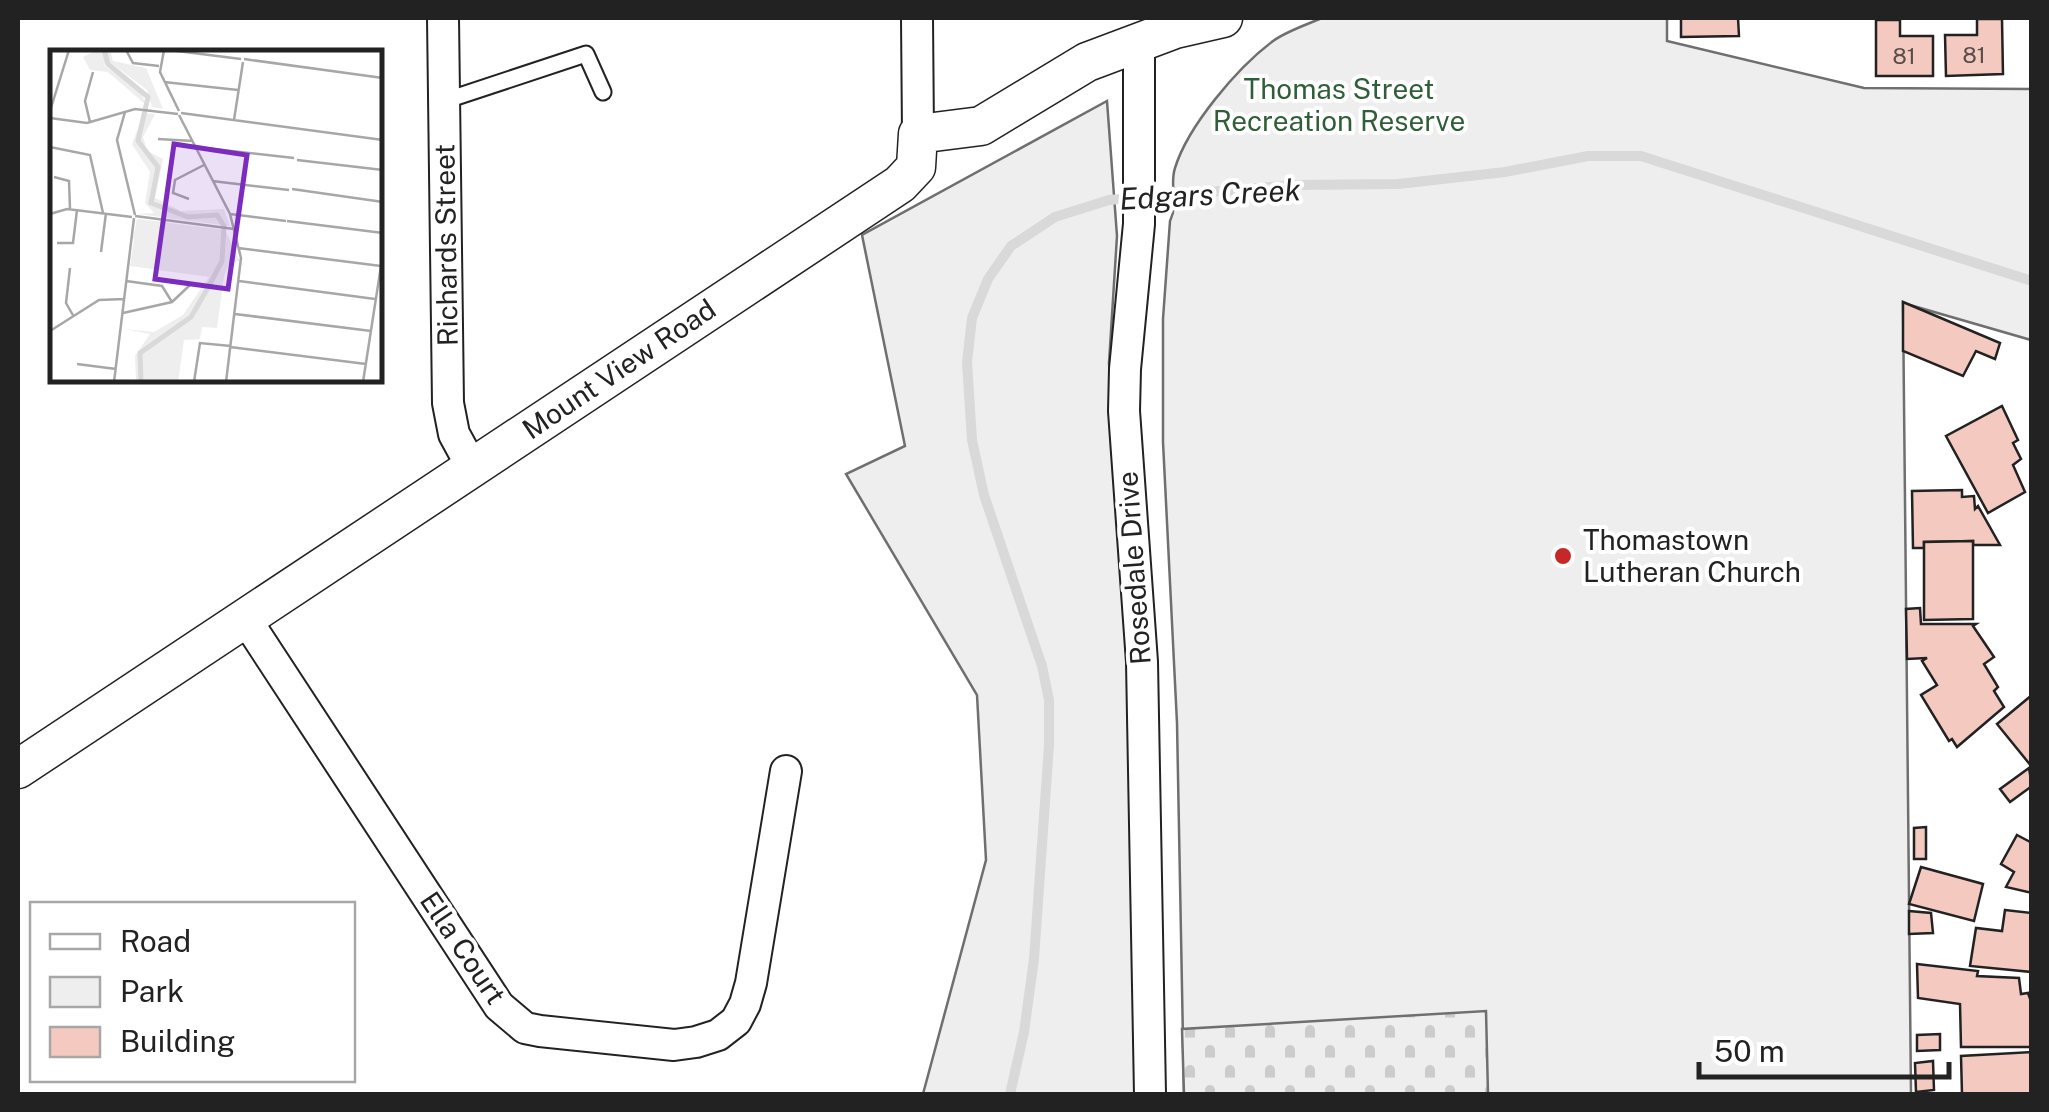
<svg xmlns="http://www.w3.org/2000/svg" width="2049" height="1112" font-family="'Public Sans',sans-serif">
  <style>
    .green { fill: #eee; stroke: #6f6f6f; stroke-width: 2.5 }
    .cemetery { fill: url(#cemetery-stones); stroke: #6f6f6f; stroke-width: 2.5 }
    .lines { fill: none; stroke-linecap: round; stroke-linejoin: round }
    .stream { stroke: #d9d9d9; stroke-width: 10 }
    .building { fill: #f3c9c0; stroke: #222; stroke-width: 2.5 }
    .service-casing { stroke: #222; stroke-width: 19 }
    .minor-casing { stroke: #222; stroke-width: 34 }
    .tertiary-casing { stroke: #222; stroke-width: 41 }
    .service { stroke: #fff; stroke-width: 15 }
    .minor { stroke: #fff; stroke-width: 30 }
    .tertiary { stroke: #fff; stroke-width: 38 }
    .poi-dot { fill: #c62828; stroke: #fff; stroke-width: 4 }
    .labels { text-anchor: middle; stroke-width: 8; stroke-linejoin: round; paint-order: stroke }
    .number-label { font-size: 22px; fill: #564c4a }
    .park-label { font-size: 28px; fill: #2f5e38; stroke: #fff }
    .street-label { font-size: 28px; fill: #222; stroke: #fff }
    .poi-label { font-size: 28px; fill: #222; stroke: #fff; text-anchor: start }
    .water-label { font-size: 30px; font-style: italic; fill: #222; stroke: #fff }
    .inset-river { fill: none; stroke: #d9d9d9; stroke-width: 5 }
    .inset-road { fill: none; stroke: #a7a7a7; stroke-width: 2.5 }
    .view { fill: #7b2cbf; fill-opacity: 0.15; stroke: #7b2cbf; stroke-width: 5 }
    .inset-edge { fill: none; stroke: #222; stroke-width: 5 }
  </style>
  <defs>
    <pattern id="cemetery-stones" width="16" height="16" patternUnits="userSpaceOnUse" patternTransform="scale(2.5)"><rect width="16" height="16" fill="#eee"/><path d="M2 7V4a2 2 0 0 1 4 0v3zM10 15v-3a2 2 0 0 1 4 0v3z" fill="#ccc"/></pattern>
  </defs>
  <rect width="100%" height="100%" fill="#fff"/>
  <!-- green -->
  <g class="green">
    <path d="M1322,18h345v23l197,47 167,1v251l-128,-37 8,791h-727l-7,-371 -14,-281v-123l7,-98c9,-18 -1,-35 5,-53 13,-42 62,-100 98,-127 14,-10 33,-16 49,-23z"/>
    <path d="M1107,101l10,135 -8,127 18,301 12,430h-216l63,-234 -9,-165 -131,-221 59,-28 -43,-211z"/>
  </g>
  <!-- cemetery -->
  <path class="cemetery" d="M1486,1011l2,83h-304l-2,-65z"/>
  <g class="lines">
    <!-- stream -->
    <path class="stream" d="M1010,1094l14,-62 10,-73 15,-214v-45l-7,-34 -58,-171 -12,-55 -5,-78 5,-44 16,-39 23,-33 44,-29 54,-17 186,-15 103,-1 107,-12 83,-16h53l391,125"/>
  </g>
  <!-- building -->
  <g class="building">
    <path d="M1681,18h57l1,18 -58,1z"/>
    <path d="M1977,19h25l1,55 -57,2 -1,-41h32z"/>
    <path d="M1876,20h24v16h33v40h-57z"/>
    <path d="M1903,302l97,41 -5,16 -19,-8 -13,25 -60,-25z"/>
    <path d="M2002,406l16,34 -5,3 8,16 -8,6 12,27 -37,21 -42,-77z"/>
    <path d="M1962,490v7l12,-1 1,13 3,-3 22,39h-27v-4l-49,1v6h-11l-1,-57z"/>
    <path d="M1973,541v78l-49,1v-78z"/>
    <path d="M1920,608l1,16h55l-3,2 21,31 -10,7 14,23 -4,4 10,16 -47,40 -5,-8 -3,2 -28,-46 16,-10 -15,-24 5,-3 -20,1 -1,-50z"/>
    <path d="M2032,695v72l-35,-43z"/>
    <path d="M2029,768l3,18 -22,16 -10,-13z"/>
    <path d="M1926,827v32h-12v-31z"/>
    <path d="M2017,835l15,8v50l-26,-6 8,-15 -13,-8z"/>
    <path d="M1921,867l62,17 -9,37 -65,-17z"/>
    <path d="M2005,910l27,3v59l-62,-6 6,-38 26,3z"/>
    <path d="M1909,911l22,2 2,20 -24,1z"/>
    <path d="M1917,964l61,7 -1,5 42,2 2,16 7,-1 4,11v43h-71l-1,-43 -42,-6z"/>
    <path d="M1940,1034v16l-23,1v-16z"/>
    <path d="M2032,1052v42h-70l-1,-38z"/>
    <path d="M1933,1061l1,29 -18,2 -1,-29z"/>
  </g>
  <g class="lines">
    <defs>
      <path id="service" d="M444,101l142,-47 17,38"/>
      <g id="minor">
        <path d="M443,18l5,385 6,31 18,33"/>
        <path d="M917,18l1,116"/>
        <path d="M1139,43v181l-14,145 -1,42 18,251 8,432"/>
        <path d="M245,618l254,388 26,22 15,3 134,14 22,-3 22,-7 18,-14 9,-17 6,-21 35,-212"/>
      </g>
      <path id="tertiary" d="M18,769l882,-585 16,-17 2,-33 63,-8 106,-64 88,-33 48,-11"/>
    </defs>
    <!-- service casing -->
    <use href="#service" class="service-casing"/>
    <!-- minor casing -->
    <use href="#minor" class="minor-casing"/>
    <!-- tertiary casing -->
    <use href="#tertiary" class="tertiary-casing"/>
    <!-- service -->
    <use href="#service" class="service"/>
    <!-- minor -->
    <use href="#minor" class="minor"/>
    <!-- tertiary -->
    <use href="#tertiary" class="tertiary"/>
  </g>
  <!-- markers -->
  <circle class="poi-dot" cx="1563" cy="556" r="10"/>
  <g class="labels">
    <!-- number labels -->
    <g class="number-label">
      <text x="1974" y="63">81</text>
      <text x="1904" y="64">81</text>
    </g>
    <!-- park labels -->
    <g class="park-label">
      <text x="1339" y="99">Thomas Street<tspan x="1339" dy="32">Recreation Reserve</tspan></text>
    </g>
    <!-- street labels -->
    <g class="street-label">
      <text transform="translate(446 245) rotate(-91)" y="10">Richards Street</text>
      <text transform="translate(619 369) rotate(-34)" y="10">Mount View Road</text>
      <text transform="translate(1134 568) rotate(-94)" y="10">Rosedale Drive</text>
      <text transform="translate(463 948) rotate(56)" y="10">Ella Court</text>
    </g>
    <!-- poi labels -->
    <g class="poi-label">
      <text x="1583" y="550">Thomastown<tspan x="1583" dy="32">Lutheran Church</tspan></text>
    </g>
    <!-- water labels -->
    <g class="water-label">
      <text transform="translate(1210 195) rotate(-3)" y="10">Edgars Creek</text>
    </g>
  </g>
  <!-- overview -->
  <g transform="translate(50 50)">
    <rect width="332" height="332" fill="#fff"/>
    <path d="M47,0h13l3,11 33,7 17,41 -11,-2 -5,-17 -37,-28 -6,3 37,27 5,13 -38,-33 -18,-2 -7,-13zM94,63l11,1 -12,23 4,14 16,8 -8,39 26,13 43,-2 6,17 -93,-12 17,-1 -9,-10 5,-31 -18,-28zM87,169l88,11 15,31 -11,3 -5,12 -7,52 -15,-1 -2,12 -16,1 -6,42h-42l-1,-26 15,-22 -26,-5 30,3 29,-17 26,-38 -79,-11z" fill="#eee"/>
    <path d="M87,169l32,4 -2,20 -34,-4z" fill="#eee"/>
    <path class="inset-river" d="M54,0l4,14 40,33 -10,44 20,26 -7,36 37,14 29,-2 7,11 -2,35 -13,25 -18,31 -51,36 1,29"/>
    <path class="inset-road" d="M76,0l7,13 26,3M114,0l-4,22 19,39M119,0l72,9M194,9l139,19M114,32l74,8M0,61l19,-61M75,62l-8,28 18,75M131,63l202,27M129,65l51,99 11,44 -15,124M0,68l37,5 48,-14 43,5M184,70l9,-58M40,72l-5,-21 8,-29M108,89l35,2M0,97l40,8 13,58M146,97l98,11M247,110l86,10M4,127l15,4 1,28M162,131l77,9M242,139l91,13M139,149l-16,-6 2,-13 29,-15M0,164l17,-5 65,8M180,164l56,7M85,166l99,13M237,171l96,12M7,193h16l4,-33M188,198l143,18M51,202l5,-39M20,218l-4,35 8,14M76,231l36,5 10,16M189,231l136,18M73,263l49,-11 18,-17M185,264l136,17M0,281l49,-31 25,-1M180,297l136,17M27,314l39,5M64,332l20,-164M144,332l6,-39 31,3M313,332l20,-129"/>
    <path class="view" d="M124,94l73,11 -19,134 -73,-10z"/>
    <rect width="332" height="332" class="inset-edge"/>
  </g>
  <!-- border -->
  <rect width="2049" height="1112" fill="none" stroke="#222222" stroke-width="40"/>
  <!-- legend -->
  <rect x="30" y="902" width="325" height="180" fill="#ffffff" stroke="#a7a7a7" stroke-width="2.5"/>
  <rect x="50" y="934" width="50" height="15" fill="#ffffff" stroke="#a7a7a7" stroke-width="2.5"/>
  <text x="120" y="952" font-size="30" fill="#222222">Road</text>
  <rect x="50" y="977" width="50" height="30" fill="#eeeeee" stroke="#a7a7a7" stroke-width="2.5"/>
  <text x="120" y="1002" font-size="30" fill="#222222">Park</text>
  <rect x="50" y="1027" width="50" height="30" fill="#f3c9c0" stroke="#a7a7a7" stroke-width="2.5"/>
  <text x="120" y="1052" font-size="30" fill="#222222">Building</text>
  <!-- scale -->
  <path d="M1699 1062v15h250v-15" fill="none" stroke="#222222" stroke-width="5"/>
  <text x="1714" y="1062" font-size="30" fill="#222222" stroke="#ffffff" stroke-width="8" paint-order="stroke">50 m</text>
</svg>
